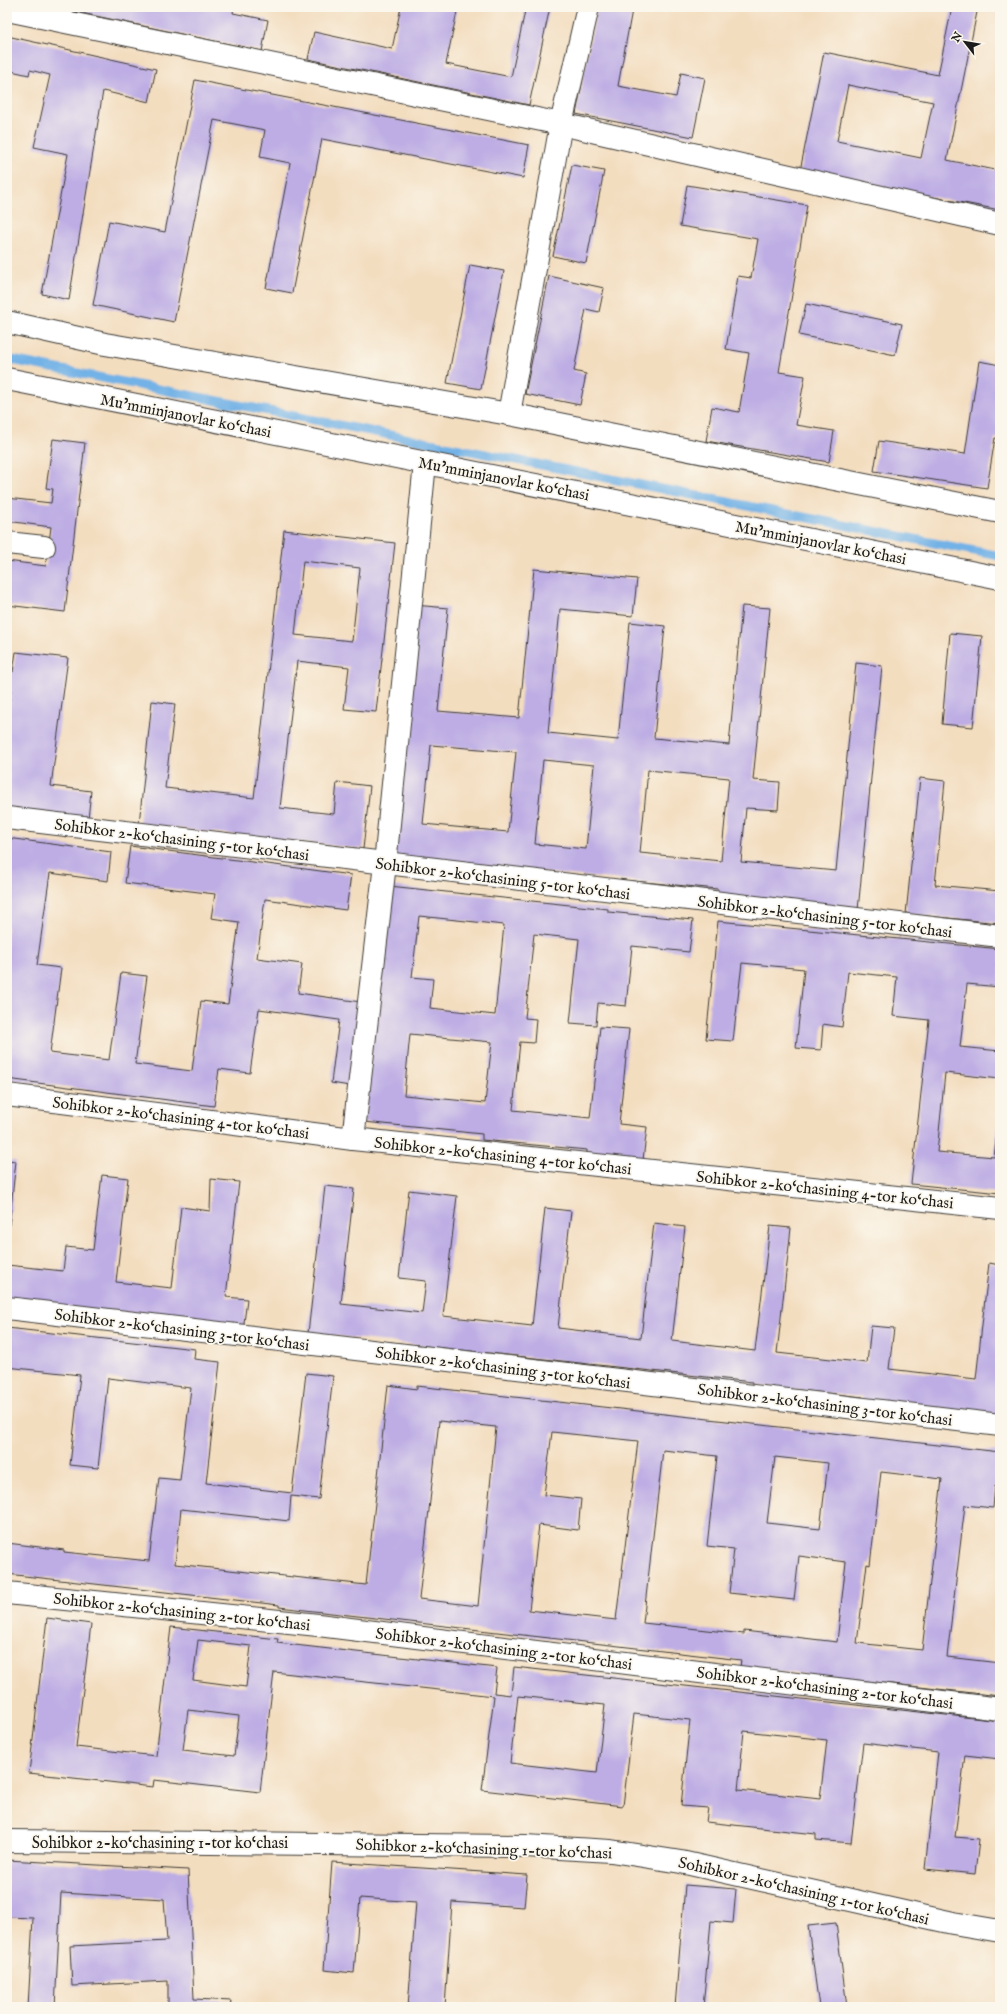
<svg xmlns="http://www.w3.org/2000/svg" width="1007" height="2014" font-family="'IM FELL English',serif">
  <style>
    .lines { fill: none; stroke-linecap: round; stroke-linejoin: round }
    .stream { stroke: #73b2e6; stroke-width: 9 }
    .building { fill: #bdade4; fill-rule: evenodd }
    .minor-casing { stroke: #3c3934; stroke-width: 24 }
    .major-casing { stroke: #3c3934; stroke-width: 24 }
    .minor { stroke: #fff; stroke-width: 22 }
    .major { stroke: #fff; stroke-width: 22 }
    .labels { text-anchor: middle; stroke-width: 3.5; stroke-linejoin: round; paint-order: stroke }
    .street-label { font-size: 16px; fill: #1c1c1c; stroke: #fbf7ec }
  </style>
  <rect width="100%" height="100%" fill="#fbf7ec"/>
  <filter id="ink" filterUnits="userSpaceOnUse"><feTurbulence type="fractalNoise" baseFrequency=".025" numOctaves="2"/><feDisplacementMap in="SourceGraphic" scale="8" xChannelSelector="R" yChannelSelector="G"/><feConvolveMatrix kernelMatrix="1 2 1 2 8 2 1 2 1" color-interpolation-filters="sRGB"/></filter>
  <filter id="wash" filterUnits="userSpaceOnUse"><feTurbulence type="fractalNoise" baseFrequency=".012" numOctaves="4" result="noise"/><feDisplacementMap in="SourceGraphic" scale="16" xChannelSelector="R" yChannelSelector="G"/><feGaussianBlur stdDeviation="0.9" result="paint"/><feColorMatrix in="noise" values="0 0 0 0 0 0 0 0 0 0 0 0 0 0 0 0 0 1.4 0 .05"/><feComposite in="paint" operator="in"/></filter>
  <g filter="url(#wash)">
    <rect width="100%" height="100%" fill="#f3ddbf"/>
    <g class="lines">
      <!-- stream -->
      <path class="stream" d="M7,359l993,197"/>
    </g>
    <g id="blocks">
      <!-- building -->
      <g class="building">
        <path d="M53,7h181l-1,6 35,7 -6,31z"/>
        <path d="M401,7h57l-12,57 65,13 14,-66 -17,-4h42l-21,98 -221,-46 6,-27 78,17z"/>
        <path d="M597,7h45l-1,4 -9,-1 -14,76 58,11 5,-24 24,5 -12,59 -117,-23z"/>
        <path d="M952,7h26l-31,153 53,11v39l-200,-39 24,-119 114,23zM848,85l85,17 -12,56 -84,-17z"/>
        <path d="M7,36l149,33 -7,33 -46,-11 -34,209 -27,-6 26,-140 -34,-7 16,-72 -20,-5 -1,5 -22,-5z"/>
        <path d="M195,80l334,65 -6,33 -201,-39 -30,154 -26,-5 24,-125 -30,-6 5,-27 -51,-10 -40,202 -81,-17 16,-84 56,11z"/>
        <path d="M572,165l32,6 -18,92 -33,-7z"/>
        <path d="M687,185l120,20 -28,167 26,4 -9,49 38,6 -5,31 -123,-21 6,-34 27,5 10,-59 -23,-4 12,-73 13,2 7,-39 -78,-13z"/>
        <path d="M470,265l34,6 -23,118 -34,-6z"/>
        <path d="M549,276l55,12 -5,24 -13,-3 -12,62 12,3 -6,31 -55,-11z"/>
        <path d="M806,304l96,20 -7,31 -96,-20z"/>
        <path d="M979,361l21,4v74l-5,-1 -8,50 -113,-17 5,-30 86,13z"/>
        <path d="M53,439l32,4 -20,169 -58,-7v-44l39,5 5,-39 -44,-6v-23l44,5 2,-14 -7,-1z"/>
        <path d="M284,530l111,13 -19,169 -32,-3 5,-42 -52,-6 -17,147 54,6 3,-32 33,4 -7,63 -224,-25 13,-123 23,3 -10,84 89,10zM303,561l57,7 -8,73 -57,-6z"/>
        <path d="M534,569l103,10 -4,37 -73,-7 -12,124 70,7 12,-118 35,4 -11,112 75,7 13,-139 28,2 -17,172 27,2 -2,28 -32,-2 -5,54 95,9 20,-208 26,3 -24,244 -141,-14 1,-7 -328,-31 24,-253 34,3 -10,103 81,7zM431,745l85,7 -8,80 -85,-8zM543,760l51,5 -8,84 -51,-5zM648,770l81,8 -8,83 -81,-8z"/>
        <path d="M950,633l32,3 -9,91 -31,-3z"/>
        <path d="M16,652l52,6 -17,128 40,5 -3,28 -81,-10v-91l4,-28 -4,-1v-18l6,1z"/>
        <path d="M920,778l25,3 -10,104 65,6v32l-94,-9z"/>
        <path d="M7,838l104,14 -3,29 -58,-8 -13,92 24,3 -11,85 59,7 12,-87 26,3 -12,88 57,7 9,-70 27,3 11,-82 -28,-4 4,-24 -90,-11 5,-37 221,29 -5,35 -81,-11 -8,59 45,6 -4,29 63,9 -11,84 -19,-3 8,-63 -80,-11 -9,64 -31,-4 -5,37 -207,-27z"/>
        <path d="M389,886l219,23v3l85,8 -4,32 -57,-6 -6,60 -28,-3 -2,22 -26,-2 9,-84 -45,-5 -9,84 11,1 -2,24 -14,-1 -7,68 77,8 10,-91 29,2 -10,95 28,3 -4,33 -56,-6v-4l-105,-10v-6l-118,-12zM419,916l85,9 -9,90 -65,-7 3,-29 -21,-2zM410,1034l82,8 -7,61 -81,-8z"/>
        <path d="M718,921l282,28v38l-33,-3 -7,63 40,4v28l-55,-6 -8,79 57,5 6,-49v85l-89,-9 18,-164 -36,-4 4,-39 -49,-5 -6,55 -19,-3 -2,26 -25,-2 8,-79 -62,-6 -9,78 -27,-2z"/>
        <path d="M7,1160l9,1 -8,74h-1z"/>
        <path d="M102,1175l26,3 -12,104 56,6 9,-81 29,4 1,-32 28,3 -13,115 21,2 -4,32 -236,-32v-34l56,6 3,-24 27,3z"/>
        <path d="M325,1186l29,3 -13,115 81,9 4,-32 -27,-3 10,-88 48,6 -14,120 89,10 13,-118 26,3 -13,117 83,10 13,-115 31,4 -13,114 83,10 15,-125 21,2 -14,125 90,10 4,-37 23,2 -5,41 87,10 13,-116 11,2v151l-137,-15v-4l-111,-12v-3l-444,-49z"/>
        <path d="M7,1328l188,21 -1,10 26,3 -14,121 86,10 14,-120 27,3 -14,123 -28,-3 -2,25 -108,-12 -6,55 191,21 22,-200 29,4v-3l583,66v35l-5,-1 -2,22 -28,-3 -18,152 53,6v33l-260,-29 1,-7 -462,-53v-2l-272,-31v-31l57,7v2l85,9 10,-83 21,2 11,-92 -83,-10 -10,90 -28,-3 10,-90 -73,-8zM439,1421l57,6 -18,179 -59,-7zM552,1432l86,9 -22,179 -87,-10 10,-85 39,5 3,-31 -37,-4zM663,1450l54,6 -10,90 27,3 -5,44 65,7 5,-44 47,6 -9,80 -93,-11v3l-101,-11zM775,1457l53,6 -8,66 -53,-6zM881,1472l61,7 -20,171 -65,-7 10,-79 3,1z"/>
        <path d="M47,1618l44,6 -15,123 80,9 15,-129 107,12 -1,4 220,25 -3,25 17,2 3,-28 486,54v38l-35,-4 -10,82 24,2 -4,35 -50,-5 13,-117 -75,-9 -12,100 -35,-3v-6l-110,-12 2,-14 -27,-2 9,-86 -56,-6 -11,92 -141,-16 12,-94 -220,-24 -14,120 -106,-12 -1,7 -124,-14zM198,1640l53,6 -5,41 -53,-7zM518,1696l87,9 -8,68 -87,-10zM188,1710l51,6 -5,40 -51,-6zM744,1731l83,9 -7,59 -82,-9z"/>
        <path d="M7,1860l181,10 6,129 37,2 -1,6h-62v-26l-96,5 -2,-40 97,-5 -3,-42 -103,-6 -6,114h-27l5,-89 -26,-1z"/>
        <path d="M332,1862l195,13 -3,32 -72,-5 -7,105h-37l8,-105 -56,-4 -6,75 -30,-3z"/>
        <path d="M685,1885l51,4 -3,34 -22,-2 -8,86h-28z"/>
        <path d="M836,1923l11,84h-28l-11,-81z"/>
      </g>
    </g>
  </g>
  <g filter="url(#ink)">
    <use href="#blocks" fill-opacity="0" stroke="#3c3934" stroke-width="1"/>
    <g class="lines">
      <defs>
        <g id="minor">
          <path d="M7,10l554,114 439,100"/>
          <path d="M509,414l52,-290 27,-117"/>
          <path d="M7,543l37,4"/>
          <path d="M7,818l993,118"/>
          <path d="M7,1095l346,44 647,69"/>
          <path d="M353,1139l32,-275 40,-401"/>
          <path d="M7,1308l993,117"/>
          <path d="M7,1593l311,32 682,84"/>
          <path d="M7,1841l518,5 86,5 70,11 272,61 47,8"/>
        </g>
        <g id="major">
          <path d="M7,322l98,22 404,70 491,98"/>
          <path d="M7,379l993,199"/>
        </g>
      </defs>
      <!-- minor casing -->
      <use href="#minor" class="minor-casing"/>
      <!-- major casing -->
      <use href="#major" class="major-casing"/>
      <!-- minor -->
      <use href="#minor" class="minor"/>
      <!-- major -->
      <use href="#major" class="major"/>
    </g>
  </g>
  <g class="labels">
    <!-- street labels -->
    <g class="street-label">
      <text transform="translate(186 415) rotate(11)" y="6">Mu’mminjanovlar ko‘chasi</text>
      <text transform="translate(504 478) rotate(11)" y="6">Mu’mminjanovlar ko‘chasi</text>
      <text transform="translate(821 542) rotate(11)" y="6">Mu’mminjanovlar ko‘chasi</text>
      <text transform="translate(182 839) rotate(7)" y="6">Sohibkor 2-ko‘chasining 5-tor ko‘chasi</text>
      <text transform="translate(503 878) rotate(7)" y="6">Sohibkor 2-ko‘chasining 5-tor ko‘chasi</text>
      <text transform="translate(825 916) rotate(7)" y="6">Sohibkor 2-ko‘chasining 5-tor ko‘chasi</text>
      <text transform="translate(181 1117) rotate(7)" y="6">Sohibkor 2-ko‘chasining 4-tor ko‘chasi</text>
      <text transform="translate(503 1155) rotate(6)" y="6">Sohibkor 2-ko‘chasining 4-tor ko‘chasi</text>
      <text transform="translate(825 1189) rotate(6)" y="6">Sohibkor 2-ko‘chasining 4-tor ko‘chasi</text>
      <text transform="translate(182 1329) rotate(7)" y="6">Sohibkor 2-ko‘chasining 3-tor ko‘chasi</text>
      <text transform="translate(503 1367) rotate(7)" y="6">Sohibkor 2-ko‘chasining 3-tor ko‘chasi</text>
      <text transform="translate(825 1404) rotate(7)" y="6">Sohibkor 2-ko‘chasining 3-tor ko‘chasi</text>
      <text transform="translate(182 1611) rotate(6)" y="6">Sohibkor 2-ko‘chasining 2-tor ko‘chasi</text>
      <text transform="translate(504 1648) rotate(7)" y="6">Sohibkor 2-ko‘chasining 2-tor ko‘chasi</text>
      <text transform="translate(825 1687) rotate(7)" y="6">Sohibkor 2-ko‘chasining 2-tor ko‘chasi</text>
      <text x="160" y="1848">Sohibkor 2-ko‘chasining 1-tor ko‘chasi</text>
      <text transform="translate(484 1848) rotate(2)" y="6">Sohibkor 2-ko‘chasining 1-tor ko‘chasi</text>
      <text transform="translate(804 1890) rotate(13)" y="6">Sohibkor 2-ko‘chasining 1-tor ko‘chasi</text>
    </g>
  </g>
  <!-- margin -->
  <rect width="1007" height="2014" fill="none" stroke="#fbf7ec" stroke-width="24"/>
  <!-- north arrow -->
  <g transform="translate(965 42) rotate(301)" stroke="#fbf7ec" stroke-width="3" paint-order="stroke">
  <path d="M0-3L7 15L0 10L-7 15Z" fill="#1c1c1c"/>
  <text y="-6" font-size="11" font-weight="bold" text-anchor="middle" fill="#1c1c1c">N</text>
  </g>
</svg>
